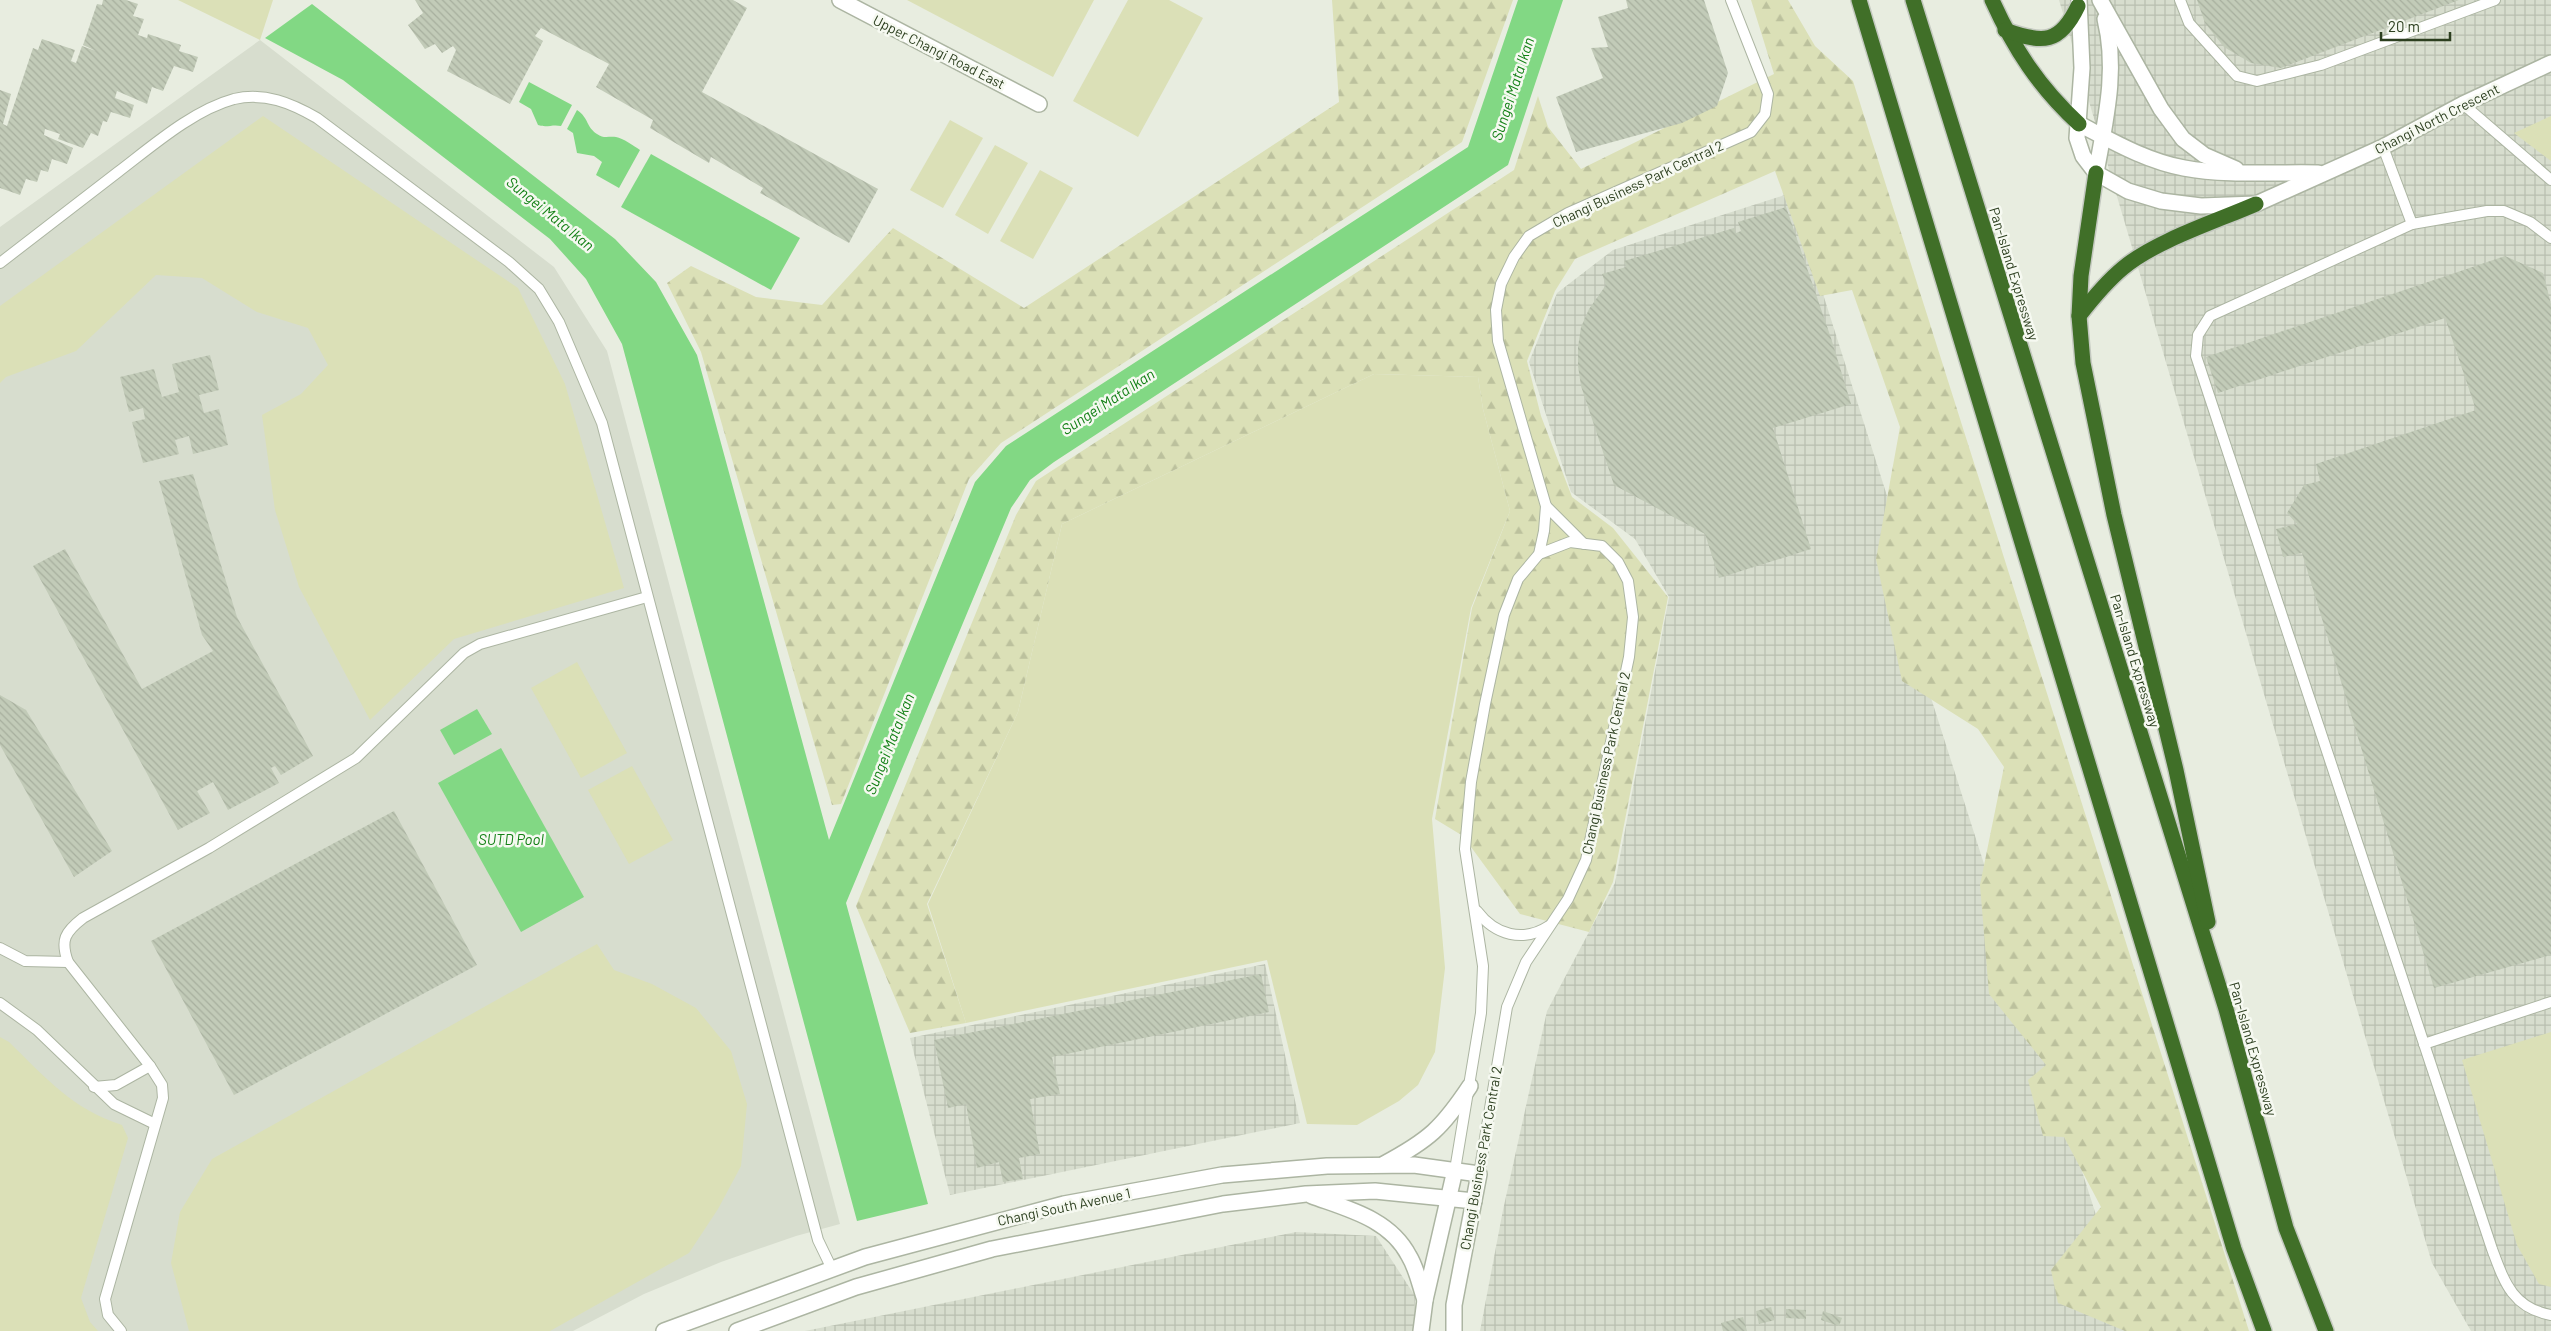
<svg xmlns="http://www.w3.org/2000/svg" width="2551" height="1331" font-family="Barlow,sans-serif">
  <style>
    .built { fill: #d7ddce }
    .industrial { fill: url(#industrial-grid) }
    .grass { fill: #dbe0b7 }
    .forest { fill: url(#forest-firs) }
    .water { fill: #82d884 }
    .building { fill: url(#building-back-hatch) }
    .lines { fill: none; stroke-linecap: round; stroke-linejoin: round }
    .service-casing { stroke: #acb5a2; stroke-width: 12 }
    .minor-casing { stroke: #acb5a2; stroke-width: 18 }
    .motorway-casing { stroke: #c4c9c0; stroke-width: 18 }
    .service { stroke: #fff; stroke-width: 10 }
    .minor { stroke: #fff; stroke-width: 15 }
    .motorway { stroke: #406f28; stroke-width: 15 }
    .labels { text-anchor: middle; stroke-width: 5; stroke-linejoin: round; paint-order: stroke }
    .street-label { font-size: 14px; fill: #2c3f1f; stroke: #f6f9f1 }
    .water-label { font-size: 15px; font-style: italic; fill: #138116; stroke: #f6f9f1 }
  </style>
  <defs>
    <pattern id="industrial-grid" width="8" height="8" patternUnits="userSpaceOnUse" patternTransform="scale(1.25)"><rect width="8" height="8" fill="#d7ddce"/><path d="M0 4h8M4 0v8" fill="none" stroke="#b9bfb0"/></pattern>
    <pattern id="forest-firs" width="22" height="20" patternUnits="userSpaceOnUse" patternTransform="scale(1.25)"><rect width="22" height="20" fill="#dbe0b7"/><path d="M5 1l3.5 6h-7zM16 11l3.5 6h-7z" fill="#bcc19d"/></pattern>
    <pattern id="building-back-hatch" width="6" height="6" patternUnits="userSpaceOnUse" patternTransform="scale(1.25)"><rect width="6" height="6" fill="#c2cbb8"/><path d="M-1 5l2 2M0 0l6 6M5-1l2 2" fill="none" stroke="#a7af9e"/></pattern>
  </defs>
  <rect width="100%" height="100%" fill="#e8ede0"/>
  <!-- built -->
  <path class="built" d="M260,40l294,227 53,84 233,873 -44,12 -75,26 -77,32 -71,37h-573v-1104z"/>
  <!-- industrial -->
  <g class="industrial">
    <path d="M2059,0h492v1331h-80l-39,-68z"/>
    <path d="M1791,193l104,328v64l238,746h-653l23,-121 44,-199 68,-128 54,-286 -34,-58 -64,-47 -42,-130 28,-69 56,-43z"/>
    <path d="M1265,964l35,159 -350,72 -40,-157z"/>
    <path d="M1296,1232l80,4 39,60 -1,35h-609z"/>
  </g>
  <!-- grass -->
  <g class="grass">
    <path d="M178,0h95l-13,40z"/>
    <path d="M907,0h187l-41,77z"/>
    <path d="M1128,0h41l34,18 -65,119 -65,-36z"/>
    <path d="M263,116l255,172 47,96 59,204 -170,51 -84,81 -71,-133 -24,-77 -13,-95 39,-21 27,-29 -20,-37 -51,-16 -55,-34 -46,-3 -80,76 -70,26 -6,6v-77z"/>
    <path d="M2551,116v45l-37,-28z"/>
    <path d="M950,120l33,18 -40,70 -33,-18z"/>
    <path d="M995,145l33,18 -40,71 -33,-19z"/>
    <path d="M1040,170l33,18 -40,71 -33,-18z"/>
    <path d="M1374,374l104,3 5,32 27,102 -39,97 -39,211 13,149 -10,84 -17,33 -19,16 -42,24 -50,-1 -40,-164 -301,63 -38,-119 90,-192 44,-188z"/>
    <path d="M577,662l50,91 -46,25 -50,-90z"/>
    <path d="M632,766l41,74 -44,24 -41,-74z"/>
    <path d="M597,944l17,26 38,14 44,24 35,43 16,53 -6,62 -23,43 -29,44 -139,78h-361l-18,-68 9,-51 32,-53z"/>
    <path d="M2551,1032v255l-12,-3 -22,-39 -55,-185z"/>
    <path d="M0,1037l9,5c37,36 63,67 113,83l6,13 -47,160 9,24 8,9h-98z"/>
  </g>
  <!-- forest -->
  <g class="forest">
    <path d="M1332,0h181l-51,142 -461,301 -32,36 -128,325 -9,1 -131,-453 -34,-69 24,-17 65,31 66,8 71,-77 131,80 315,-206z"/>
    <path d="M1751,0h37l27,46 38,35 396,1250h-124l-67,-28 -7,-33 50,-63 -37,-70 -21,-1 -15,-56 18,-15 -57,-71 -9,-109 24,-118 -26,-38 -76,-48 -26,-122 24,-132 -48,-137 -32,6 -45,-125 -200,88 -20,32 -28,70 14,55 31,81 41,31 55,69 -55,285 -24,50 -69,-18 -57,-78 -28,-17 37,-211 38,-97 -27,-102 -5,-32 -104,-3 -312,150 -44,188 -91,192 39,119 -56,10 -54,-127 160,-391 20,-34 478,-311 24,-74 10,31 33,42 193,-95z"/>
  </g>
  <!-- water -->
  <g class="water">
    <path d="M1518,0h45l-55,165 -454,297 -24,18 -19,28 -165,395 82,301 -71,17 -235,-877 -36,-65 -36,-40 -207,-159 -78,-42 47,-34 303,235 41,43 41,73 132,485 146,-358 31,-36 462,-299z"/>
    <path d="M529,82l43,23 -11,21c-9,-2 -14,2 -23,-1l-7,-16 -12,-7z"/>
    <path d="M577,110c12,8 9,17 20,24 7,5 11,2 19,3 7,1 18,9 24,13l-21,38 -23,-13 6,-13 -8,-6 -17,-3 -4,-20 -6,-4z"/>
    <path d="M651,154l149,84 -29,52 -150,-83z"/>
    <path d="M477,709l15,25 -38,21 -14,-25z"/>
    <path d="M501,748l83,149 -63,35 -83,-149z"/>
  </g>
  <!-- building -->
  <g class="building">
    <path d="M103,0h23l12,4 -5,12 11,3 -6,16 9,3 1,-4 33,11 -2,6 19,6 -5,15 -19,-6 -11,25 -11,-4 -5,17 -30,-13 -2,7 19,7 -4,13 -19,-6 -4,10 -4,-1 -5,15 -7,-3 -8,15 -25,-9 2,-5 -15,-5 -1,6 29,13 -6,16 -15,-5 -4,13 -7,-2 -4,12 -11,-3 -6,16 -20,-7v-98l11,4 -8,30 4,2 26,-78 5,2 4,-11 33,11 -4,11 5,2 6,-17 14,5 -13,-6 14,-41 5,1z"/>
    <path d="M415,0h318l14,8 -45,84 176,97 -29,54 -89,-50 3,-5 -52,-31 -2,6 -59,-35 3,-8 -57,-33 13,-23 -68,-36 -6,8 8,5 -33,63 -63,-33 9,-21 -3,-4 -11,7 -7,-9 -10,5 -17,-24 15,-12z"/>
    <path d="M1626,0h78l24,73 -11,33 -35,17 -106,29 -20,-55 47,-19 -12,-30 17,-1 -10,-30 30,-9z"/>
    <path d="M2197,0h262l-178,68 -30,-5 -27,-16 -19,-24z"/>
    <path d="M1786,207l45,131 20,66 -78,24 38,121 -92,29 -14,-44 -91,-49 -33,-99 -3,-20v-19l3,-20 8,-18 17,-24 -4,-11 24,-7 -2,-6 110,-33 2,5 5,-2 -3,-9z"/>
    <path d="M2505,256l38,17 8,31v651l-117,33 -132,-435 -19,4 -7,-28 21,-5 -10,-11 17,-28 16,-4 -4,-17 160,-54 -31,-92 -227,75 -12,-36z"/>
    <path d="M210,355l9,35 -20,5 5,18 15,-4 9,36 -35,9 -4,-18 -14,4 4,14 -36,9 -11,-41 13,-3 -2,-11 -14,4 -9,-35 34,-8 8,28 17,-5 -7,-28z"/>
    <path d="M193,474l44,143 76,139 -32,19 -6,-9 -4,2 8,15 -51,27 -15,-28 -16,9 13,22 -32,17 -145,-264 32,-17 77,140 71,-38 -11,-16 -43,-154z"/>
    <path d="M0,695l26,15 86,141 -38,26 -74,-132z"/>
    <path d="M394,811l83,154 -243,130 -83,-154z"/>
    <path d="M1261,974l8,38 -217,45 8,37 -30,5 10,55 -21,4 4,21 -20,3 -4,-20 -22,6 -11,-64 -18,4 -14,-68z"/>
    <path d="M1771,1307l4,13 -16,4 -3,-13z"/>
    <path d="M1786,1309l20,1v9l-20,-1z"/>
    <path d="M1823,1311l19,7 -3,8 -18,-6z"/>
    <path d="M1743,1317l4,14h-24l-2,-8z"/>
  </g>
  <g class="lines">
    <defs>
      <g id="service">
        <path d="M2180,0l9,23 48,53 20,5 64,-16 174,-65"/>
        <path d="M2463,104l88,76"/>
        <path d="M2383,147l29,77"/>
        <path d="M2551,238l-21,-16 -26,-11h-17l-75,13 -202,92 -12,19 -2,21 296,893c12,32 20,59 59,66"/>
        <path d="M0,263c39,-30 79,-61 118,-91 33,-25 75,-62 116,-73 31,-7 57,4 83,19l192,144 30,27 20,33 43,101 216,817 14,29"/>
        <path d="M1546,506l38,38"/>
        <path d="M1477,911c18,24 46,32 72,15"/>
        <path d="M0,948l25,13 43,1"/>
        <path d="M0,1003l37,27 77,74 41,20"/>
        <path d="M2424,1044l127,-42"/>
        <path d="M94,1087l22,-2 34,-19"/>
        <path d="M1455,1170l26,-157 2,-47 -18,-117 6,-67 14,-78 19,-89 14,-36 21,-25 5,-23 2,-25 -48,-165 -2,-31 5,-26 13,-27 15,-21 39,-23 183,-81 14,-18 3,-20 -37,-94"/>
        <path d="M1479,1174l28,-167 19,-45 42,-63 18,-39 43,-203 4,-40 -5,-36 -10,-19 -16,-16 -32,-4 -31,12"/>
        <path d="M121,1331l-13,-16 -3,-16 58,-201 -1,-13 -12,-19 -82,-104c-8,-22 -3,-30 15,-44l126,-70 147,-90 108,-105 16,-9 167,-47"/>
      </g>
      <g id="minor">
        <path d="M840,0l199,104"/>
        <path d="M2079,0l3,68 -5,70 6,18 13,17 32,18 33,10 40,5 55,-2 127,-57 80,-43 88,-41"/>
        <path d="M2100,0l61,109 22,30 21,16 32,14"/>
        <path d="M2079,124c33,17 67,37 105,44 43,8 90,4 134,5"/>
        <path d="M2096,173c9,-51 22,-102 9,-154"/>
        <path d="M1384,1164c45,-24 58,-36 86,-78"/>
        <path d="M1312,1196c36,13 78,23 97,60 8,13 11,30 16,44"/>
        <path d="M664,1331l201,-74 199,-53 158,-29 105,-9 87,-1 65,9 -25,131v26"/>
        <path d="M737,1331l119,-44 136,-38 231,-45 83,-10 69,-3 99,10"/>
        <path d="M1421,1331l4,-31 30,-130"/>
      </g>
      <g id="motorway">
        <path d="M1859,0l375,1249 30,82"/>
        <path d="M1913,0l313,1009 60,219 40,103"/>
        <path d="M1992,0c22,49 47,87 87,124"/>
        <path d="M2005,30c38,14 55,14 73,-24"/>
        <path d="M2096,173l-15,103 -2,40 4,47 31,152 62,255 32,152"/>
        <path d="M2079,316c14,-18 27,-34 44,-48 32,-27 94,-47 133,-64"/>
      </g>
    </defs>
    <!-- service casing -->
    <use href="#service" class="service-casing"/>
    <!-- minor casing -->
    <use href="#minor" class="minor-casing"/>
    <!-- motorway casing -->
    <use href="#motorway" class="motorway-casing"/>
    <!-- service -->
    <use href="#service" class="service"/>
    <!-- minor -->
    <use href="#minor" class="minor"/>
    <!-- motorway -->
    <use href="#motorway" class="motorway"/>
  </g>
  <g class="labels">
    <!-- street labels -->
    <g class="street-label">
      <text transform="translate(939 52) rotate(27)" y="5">Upper Changi Road East</text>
      <text transform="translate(2437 119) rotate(-27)" y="5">Changi North Crescent</text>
      <text transform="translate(1638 184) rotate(-25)" y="5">Changi Business Park Central 2</text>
      <text transform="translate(2014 274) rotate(73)" y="5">Pan-Island Expressway</text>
      <text transform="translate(2135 661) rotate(73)" y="5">Pan-Island Expressway</text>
      <text transform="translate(1606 763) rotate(-78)" y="5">Changi Business Park Central 2</text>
      <text transform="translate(2253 1049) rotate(74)" y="5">Pan-Island Expressway</text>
      <text transform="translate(1481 1158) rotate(-80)" y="5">Changi Business Park Central 2</text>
      <text transform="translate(1064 1207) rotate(-12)" y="5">Changi South Avenue 1</text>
    </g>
    <!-- water labels -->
    <g class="water-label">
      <text transform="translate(1513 89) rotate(-72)" y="5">Sungei Mata Ikan</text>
      <text transform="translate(550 214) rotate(39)" y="5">Sungei Mata Ikan</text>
      <text transform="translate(1108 402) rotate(-33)" y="5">Sungei Mata Ikan</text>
      <text transform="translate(890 744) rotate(-68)" y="5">Sungei Mata Ikan</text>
      <text x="511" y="845">SUTD Pool</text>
    </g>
  </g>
  <!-- scale -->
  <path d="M2381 32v8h69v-8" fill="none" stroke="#2c3f1f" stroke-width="2.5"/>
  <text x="2388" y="32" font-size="15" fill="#2c3f1f" stroke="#f6f9f1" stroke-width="4" paint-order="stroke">20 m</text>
</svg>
